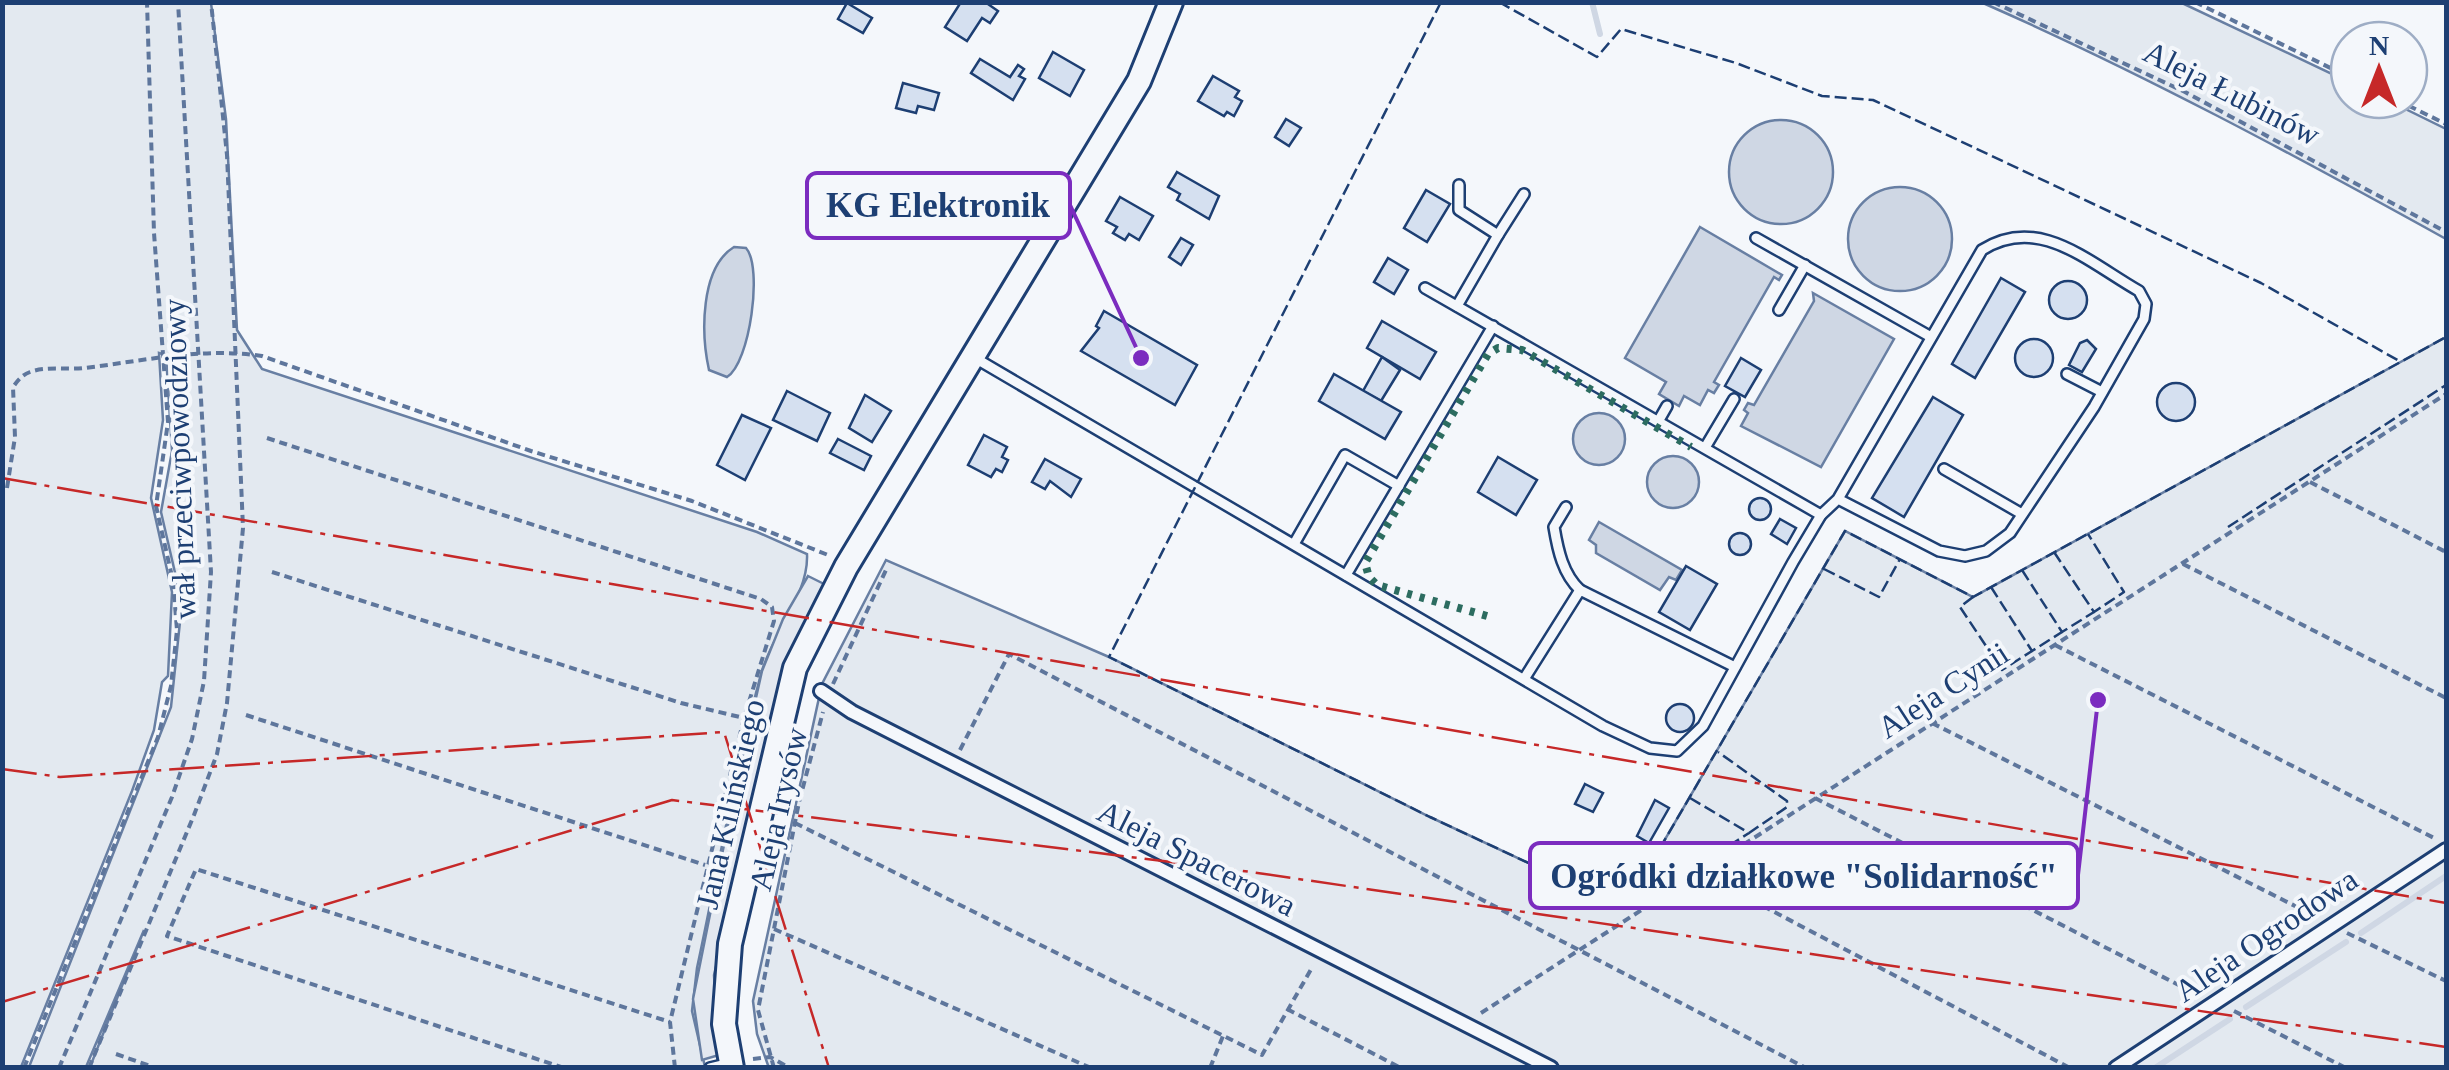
<svg xmlns="http://www.w3.org/2000/svg" width="2449" height="1070" font-family="'Times New Roman',serif">
  <rect width="100%" height="100%" fill="#f4f7fb"/>
  <!-- green -->
  <g fill="#e3e9f0" stroke="#687fa3" stroke-width="2.5">
    <path d="M2 3H211L226 119 237 330 262 369 757 532 807 554C809 595 772 633 761 674 735 770 718 870 697 968L692 1011 705 1067H90L144 930 86 1067H29L171 707 182 603 161 512 172 451 166 355 159 353 163 420 151 498 172 592 168 676 162 682 154 730 132 791 21 1067H3Z"/>
    <path d="M1983 3H2182L2349 82V100H2387L2446 129V239C2294 155 2142 73 1983 3Z"/>
    <polygon points="2446,337 2446,1067 769,1068 757,1034 753,1001 822,684 886,560 1109,657 1430,817 1625,908 1845,531 1973,597"/>
  </g>
  <!-- parking -->
  <polygon fill="#e3e8f0" stroke="#687fa3" stroke-width="2.5" points="808,576 826,585 790,655 714,975 719,1055 702,1060 693,999 733,800 762,671 783,619"/>
  <!-- water -->
  <g fill="#cfd7e4" stroke="#687fa3" stroke-width="2.5">
    <circle cx="1781" cy="172" r="52"/>
    <circle cx="1900" cy="239" r="52"/>
    <polygon points="1700,227 1782,275 1779,280 1774,277 1714,382 1719,385 1714,393 1708,390 1700,405 1684,396 1679,406 1659,394 1666,382 1625,358"/>
    <path d="M734 247 746 248C763 267 750 363 727 377L709 370C701 334 700 268 734 247Z"/>
    <polygon points="1813,293 1894,339 1821,467 1741,426 1748,413 1744,410 1748,403 1754,405 1814,301"/>
    <circle cx="1599" cy="439" r="26"/>
    <circle cx="1673" cy="482" r="26"/>
    <polygon points="1599,522 1682,570 1676,580 1669,577 1660,590 1596,553 1596,545 1589,540"/>
  </g>
  <g fill="none" stroke-linecap="round" stroke-linejoin="round">
    <!-- stream -->
    <g stroke="#cfd7e4" stroke-width="6">
      <polyline points="1592,2 1600,34"/>
      <polyline points="2361,933 2446,876"/>
      <polyline points="2246,1007 2346,942"/>
      <polyline points="2155,1068 2230,1019"/>
    </g>
  </g>
  <!-- building -->
  <g fill="#d5e0f0" stroke="#1d3f73" stroke-width="2.5">
    <polygon points="961,2 985,2 998,11 990,23 982,18 967,41 945,27"/>
    <polygon points="847,3 872,18 863,33 838,19"/>
    <polygon points="1053,52 1084,70 1070,96 1039,78"/>
    <polygon points="980,59 1010,77 1018,65 1024,69 1019,76 1025,79 1013,100 971,73"/>
    <polygon points="1213,76 1239,91 1235,97 1242,101 1234,116 1227,112 1224,116 1198,101"/>
    <polygon points="903,83 939,93 934,110 918,106 916,113 896,108"/>
    <polygon points="1286,119 1301,128 1289,146 1275,137"/>
    <polygon points="1177,172 1219,196 1209,219 1177,200 1180,194 1168,187"/>
    <polygon points="1426,190 1450,204 1427,242 1404,228"/>
    <polygon points="1120,197 1153,216 1139,240 1129,234 1125,240 1113,233 1117,227 1106,221"/>
    <polygon points="1181,238 1193,245 1181,265 1169,257"/>
    <polygon points="1388,258 1408,270 1394,294 1374,282"/>
    <polygon points="2001,278 2025,292 1975,378 1952,364"/>
    <circle cx="2068" cy="300" r="19"/>
    <polygon points="1104,311 1197,365 1175,405 1081,351 1099,328 1096,326"/>
    <polygon points="1382,321 1436,352 1420,379 1367,348"/>
    <circle cx="2034" cy="358" r="19"/>
    <polygon points="2087,340 2096,349 2082,372 2069,365 2080,343"/>
    <polygon points="1382,357 1400,370 1381,401 1363,391"/>
    <polygon points="1741,358 1761,370 1745,397 1725,386"/>
    <polygon points="1334,374 1401,412 1385,439 1319,401"/>
    <circle cx="2176" cy="402" r="19"/>
    <polygon points="787,391 830,413 817,441 773,420"/>
    <polygon points="865,395 891,411 872,442 849,428"/>
    <polygon points="1933,397 1963,415 1904,517 1872,498"/>
    <polygon points="742,415 771,428 745,480 717,465"/>
    <polygon points="984,435 1007,447 1002,457 1008,460 1002,472 996,469 991,477 968,465"/>
    <polygon points="838,439 871,456 864,470 830,453"/>
    <polygon points="1498,457 1537,480 1516,515 1478,492"/>
    <polygon points="1045,459 1081,479 1071,497 1050,481 1045,489 1032,482"/>
    <circle cx="1760" cy="509" r="11"/>
    <polygon points="1780,519 1796,528 1787,544 1771,534"/>
    <circle cx="1740" cy="544" r="11"/>
    <polygon points="1686,566 1717,584 1690,630 1659,612"/>
    <circle cx="1680" cy="718" r="14"/>
    <polygon points="1585,784 1603,793 1593,812 1575,804"/>
    <polygon points="1655,800 1669,808 1649,843 1637,836"/>
  </g>
  <g fill="none" stroke-linecap="round" stroke-linejoin="round">
    <defs>
      <g id="service">
        <polyline points="1498,235 1524,194"/>
        <polyline points="1756,238 1931,337"/>
        <polyline points="1425,288 1821,515"/>
        <polyline points="1457,306 1498,235 1459,210 1459,185"/>
        <polyline points="1779,310 1805,265"/>
        <path d="M975 358 1603 726 1650 748 1677 751 1703 726 1793 562 1821 515 1838 499 1982 250C2039 214 2088 262 2139 291L2146 304 2144 319 2094 407 2010 533 1986 551 1965 556 1939 551 1838 499"/>
        <polyline points="2067,374 2102,392"/>
        <polyline points="1659,420 1667,406"/>
        <polyline points="1706,446 1734,399"/>
        <polyline points="1944,469 2022,514"/>
        <path d="M1566 507 1554 527C1558 551 1563 574 1580 590"/>
        <polyline points="1294,544 1345,455 1399,486"/>
        <polyline points="1346,575 1493,326"/>
        <polyline points="1524,679 1580,590 1735,667"/>
        <polyline points="710,1068 731,1063"/>
      </g>
      <g id="pedestrian">
        <polyline points="821,691 852,712 1551,1068"/>
        <polyline points="2116,1068 2446,850"/>
      </g>
      <polyline id="tertiary" points="732,1068 724,1024 730,944 795,668 846,567 1139,81 1171,2"/>
    </defs>
    <!-- service casing -->
    <use href="#service" stroke="#1d3f73" stroke-width="14"/>
    <!-- pedestrian casing -->
    <use href="#pedestrian" stroke="#1d3f73" stroke-width="18"/>
    <!-- tertiary casing -->
    <use href="#tertiary" stroke="#1d3f73" stroke-width="28"/>
    <!-- path -->
    <g stroke="#5e769c" stroke-width="4" stroke-dasharray="8 5" stroke-linecap="butt">
      <polyline points="1993,2 2185,92 2446,232"/>
      <polyline points="2195,2 2349,77"/>
      <polyline points="2397,100 2446,124"/>
      <polyline points="267,438 761,599 772,607 774,621 744,718"/>
      <polyline points="2310,482 2446,552"/>
      <path d="M7 488 15 437 13 387C18 380 22 375 30 372 46 366 67 370 84 368 144 361 201 347 262 356L531 451 692 501 828 555"/>
      <polyline points="2183,564 2446,698"/>
      <polyline points="272,572 681,703 744,718 670,1022 675,1068"/>
      <polyline points="2055,645 2434,838"/>
      <polyline points="833,684 886,570"/>
      <polyline points="246,715 705,865"/>
      <polyline points="1932,723 2317,917"/>
      <polyline points="960,750 1009,654 1806,1068"/>
      <polyline points="1815,798 2198,995"/>
      <polyline points="795,823 1262,1055 1313,966"/>
      <polyline points="1692,877 1710,878 2070,1068"/>
      <polyline points="774,929 1091,1068"/>
      <polyline points="2347,933 2446,981"/>
      <polyline points="1287,1009 1401,1068"/>
      <polyline points="2234,1011 2346,1068"/>
      <polyline points="1481,1013 2446,394"/>
      <polyline points="116,1054 156,1068"/>
      <polyline points="753,1059 770,1057 790,1068"/>
      <polyline points="24,1068 158,737 171,686 177,630 173,581 156,506 168,422 154,233 147,2"/>
      <polyline points="59,1068 172,797 192,739 204,681 211,572 178,2"/>
      <polyline points="89,1068 194,815 217,754 227,703 243,528 227,155 211,2"/>
      <polyline points="564,1068 167,936 196,869 670,1022"/>
      <polyline points="774,1068 758,1010 799,802 823,712"/>
      <polyline points="1210,1068 1223,1036"/>
    </g>
    <!-- service -->
    <use href="#service" stroke="#f4f7fb" stroke-width="9"/>
    <!-- pedestrian -->
    <use href="#pedestrian" stroke="#f4f7fb" stroke-width="12"/>
    <!-- tertiary -->
    <use href="#tertiary" stroke="#f4f7fb" stroke-width="22"/>
    <!-- hedge -->
    <polyline stroke="#2c6c60" stroke-width="8" stroke-dasharray="5 8" stroke-linecap="butt" points="1487,616 1377,585 1369,577 1365,563 1488,354 1498,348 1522,350 1691,447"/>
    <!-- fence -->
    <g stroke="#1d3f73" stroke-width="2.5" stroke-dasharray="12 5" stroke-linecap="butt">
      <polyline points="1441,2 1109,657 1430,817 1625,908 1845,531 1973,597 2446,337"/>
      <polyline points="1499,2 1597,57 1621,29 1736,63 1822,96 1873,100 2261,283 2401,362"/>
      <polyline points="2228,527 2446,385"/>
      <polyline points="2054,552 2094,612 2124,592 2088,534"/>
      <polyline points="1824,569 1879,597 1900,559"/>
      <polyline points="2022,570 2062,632 2094,612"/>
      <polyline points="1991,587 2032,651 2062,632"/>
      <polyline points="1973,597 1960,607 2002,670 2032,651"/>
      <polyline points="1690,798 1749,833 1787,807 1787,801 1718,752"/>
      <polyline points="1659,850 1688,872 1749,833"/>
    </g>
    <!-- power -->
    <g stroke="#c62828" stroke-width="2.5" stroke-dasharray="35 8 5 8" stroke-linecap="butt">
      <polyline points="2,478 2446,903"/>
      <polyline points="2,769 60,777 724,732 829,1068"/>
      <polyline points="2,1002 672,800 1251,872 2446,1047"/>
    </g>
  </g>
  <g text-anchor="middle" dominant-baseline="central" stroke-width="8" stroke-linejoin="round" paint-order="stroke">
    <!-- street labels -->
    <g font-size="32" fill="#1d3f73" stroke="#f4f7fb">
      <text transform="translate(2232 93) rotate(27)">Aleja Łubinów</text>
      <text transform="translate(179 459) rotate(-92)">wał przeciwpowodziowy</text>
      <text transform="translate(1943 690) rotate(-33)">Aleja Cynii</text>
      <text transform="translate(730 804) rotate(-77)">Jana Kilińskiego</text>
      <text transform="translate(778 809) rotate(-77)">Aleja Irysów</text>
      <text transform="translate(1197 858) rotate(27)">Aleja Spacerowa</text>
      <text transform="translate(2266 935) rotate(-34)">Aleja Ogrodowa</text>
    </g>
  </g>
  <!-- callouts -->
  <path fill="none" stroke="#7b2cbf" stroke-width="4" d="M1141 358L1070 205M2098 700L2078 875"/>
  <g fill="#7b2cbf" stroke="#f4f7fb" stroke-width="4">
    <circle cx="1141" cy="358" r="10"/>
    <circle cx="2098" cy="700" r="10"/>
  </g>
  <g fill="#f4f7fb" stroke="#7b2cbf" stroke-width="4">
    <rect x="807" y="173" width="263" height="65" rx="10"/>
    <rect x="1530" y="843" width="548" height="65" rx="10"/>
  </g>
  <g font-size="35" text-anchor="middle" font-weight="bold" fill="#1d3f73">
    <text x="938" y="217">KG Elektronik</text>
    <text x="1804" y="888">Ogródki działkowe "Solidarność"</text>
  </g>
  <!-- border -->
  <rect width="2449" height="1070" fill="none" stroke="#1d3f73" stroke-width="10"/>
  <!-- north arrow -->
  <g transform="translate(2379 70)"><circle r="48" fill="#f4f7fb" stroke="#9eadc5" stroke-width="2.5"/>
  <path d="M0-8L18 38L0 25L-18 38Z" fill="#c62828"/>
  <text y="-15" font-size="28" font-weight="bold" text-anchor="middle" fill="#1d3f73">N</text>
  </g>
</svg>
